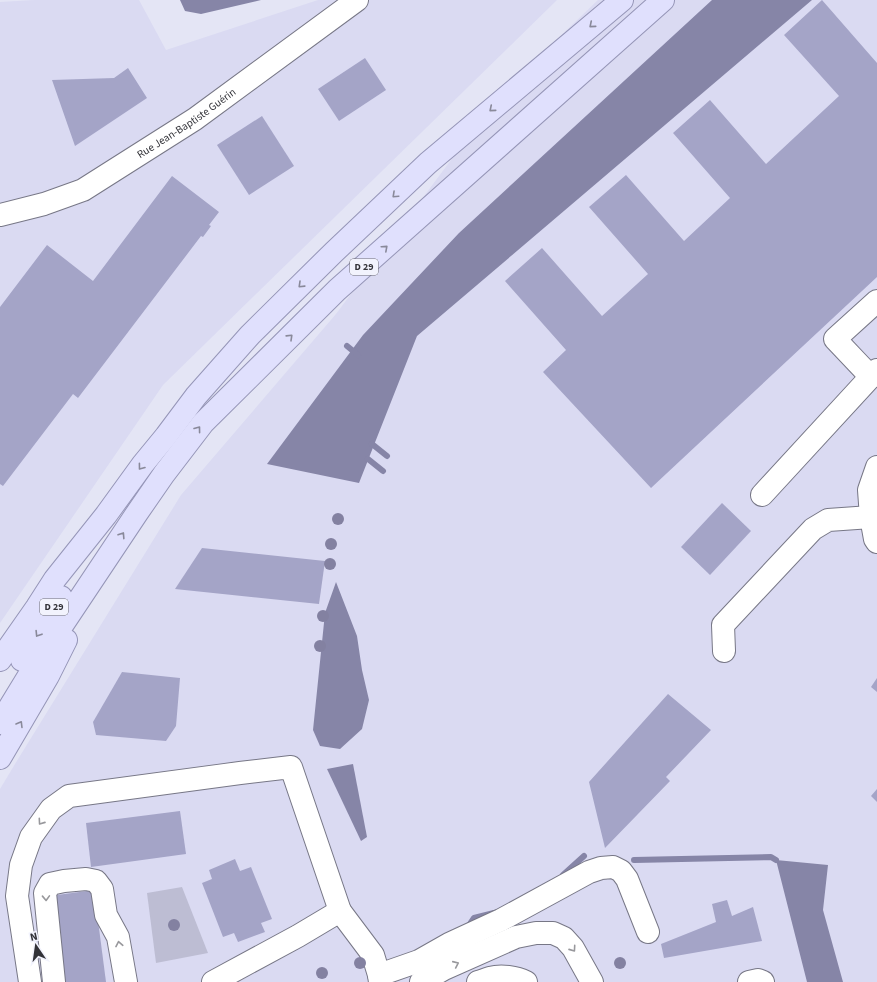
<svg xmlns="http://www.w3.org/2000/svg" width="877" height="982" font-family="'Source Sans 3',sans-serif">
  <rect width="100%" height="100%" fill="#e4e5f5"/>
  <!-- built -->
  <g fill="#dadaf2">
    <polygon points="34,0 139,0 166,50 318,0 557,0 163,385 0,623 0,2"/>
    <polygon points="598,0 877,0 877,982 0,982 0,789 15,764 181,495 336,314 501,93"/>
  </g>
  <!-- green -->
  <polygon fill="#bdbdd3" points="182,887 208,953 156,963 147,893"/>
  <!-- water -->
  <g fill="#8685a7">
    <polygon points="180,0 261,0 201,14 185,11"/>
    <polygon points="712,0 812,0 417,336 359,483 267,464 363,335 459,233"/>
    <polygon points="336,582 357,636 362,670 369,700 362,729 340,749 320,746 313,730 325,613"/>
    <polygon points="353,764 367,837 361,841 327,769"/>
    <polygon points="776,860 828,865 823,910 843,982 807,982"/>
  </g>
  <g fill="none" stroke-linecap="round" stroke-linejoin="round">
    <!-- stream -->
    <g stroke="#8685a7" stroke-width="6">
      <polyline points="347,346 358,355"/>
      <polyline points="372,444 387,456"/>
      <polyline points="368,459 383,471"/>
      <polyline points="634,860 771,857 776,860"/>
      <polyline points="563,875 584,856"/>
      <polyline points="468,927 474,918 494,913"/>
    </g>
  </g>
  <!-- building -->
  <g fill="#a4a4c7">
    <polygon points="822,0 877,63 877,277 651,488 543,372 566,350 505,281 542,248 602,316 648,274 589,207 626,175 684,241 730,198 673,133 710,100 766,164 839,96 784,35"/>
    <polygon points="365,58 386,90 339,121 318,89"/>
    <polygon points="128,68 147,98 75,146 52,80 114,78"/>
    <polygon points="262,116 294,166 249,195 217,145"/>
    <polygon points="172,176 219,212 209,225 211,226 203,237 201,236 78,398 73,394 3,486 0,484 0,307 47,245 93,281"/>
    <polygon points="722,503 751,531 710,575 681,547"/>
    <polygon points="202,548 325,561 319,604 175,589"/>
    <polygon points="122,672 180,678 176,726 166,741 96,735 93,722"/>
    <polygon points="877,678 877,692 871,687"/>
    <polygon points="668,694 711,730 666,777 670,781 605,848 589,782"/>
    <polygon points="877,789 877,802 871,796"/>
    <polygon points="180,811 186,854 91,867 86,823"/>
    <polygon points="235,859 240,871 251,867 272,919 261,923 265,932 238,942 234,933 223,937 202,883 212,879 209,870"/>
    <polygon points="94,890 106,982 61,982 50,896"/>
    <polygon points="727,900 732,916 753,907 762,941 664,958 661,944 716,922 712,904"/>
  </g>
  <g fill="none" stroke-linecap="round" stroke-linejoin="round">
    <defs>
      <g id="minor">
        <path id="s1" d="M0 215 44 204 83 190 195 119 357 0"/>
        <polyline points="871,377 835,339 877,301"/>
        <polyline points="877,467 869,490 871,517 875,539 877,542"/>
        <polyline points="762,495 877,370"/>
        <polyline points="724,651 723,625 813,529 828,520 871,517"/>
        <polyline points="379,975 419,961 449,944 501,920 589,872 601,868 613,867 621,871 627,879 648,932"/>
        <polyline points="30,982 17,896 21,865 31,837 51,809 69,796 240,773 291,767 340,911"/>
        <polyline points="54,982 45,893 50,884 64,881 86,879 96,881 102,889 106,915 118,937 126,982"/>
        <polyline points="213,982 298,936 340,911 373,955 379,975 380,982"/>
        <polyline points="421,982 444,969 516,937 536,933 553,933 564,938 573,948 592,982"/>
        <path d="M478 982C482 981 486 979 490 978 501 975 516 977 526 982"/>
        <polyline points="749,982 758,980 763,982"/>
      </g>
      <g id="major">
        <polyline points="0,660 37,607 55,579 106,515 143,464 166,436 196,396 250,335 334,252 428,163 622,0"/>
        <polyline points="22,660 61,597"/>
        <polyline points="0,723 33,669 137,513 164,474 203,423 337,290 663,0"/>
        <polyline points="0,758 48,676 66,640"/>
      </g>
    </defs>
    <!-- minor casing -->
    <use href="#minor" stroke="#777786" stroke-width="24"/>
    <!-- major casing -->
    <use href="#major" stroke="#9595b7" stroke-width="24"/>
    <!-- minor -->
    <use href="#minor" stroke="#fff" stroke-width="22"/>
    <!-- major -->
    <use href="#major" stroke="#e0e0fd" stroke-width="22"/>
  </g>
  <!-- trees -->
  <g fill="#8381a1">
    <circle cx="338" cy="519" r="6"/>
    <circle cx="331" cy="544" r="6"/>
    <circle cx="330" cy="564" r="6"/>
    <circle cx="323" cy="616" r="6"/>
    <circle cx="320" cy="646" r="6"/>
    <circle cx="174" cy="925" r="6"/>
    <circle cx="360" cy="963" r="6"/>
    <circle cx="620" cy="963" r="6"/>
    <circle cx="322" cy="973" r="6"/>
  </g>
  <!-- one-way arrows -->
  <defs><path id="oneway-chevron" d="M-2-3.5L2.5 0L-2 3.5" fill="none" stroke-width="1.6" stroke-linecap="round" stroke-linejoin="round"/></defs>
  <g stroke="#89899a">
    <use href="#oneway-chevron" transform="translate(592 25) rotate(140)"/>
    <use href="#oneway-chevron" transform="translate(492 109) rotate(140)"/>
    <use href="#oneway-chevron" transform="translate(395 195) rotate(137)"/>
    <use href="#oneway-chevron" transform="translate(385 248) rotate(-42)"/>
    <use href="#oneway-chevron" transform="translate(301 285) rotate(136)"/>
    <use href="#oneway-chevron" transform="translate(290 337) rotate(-44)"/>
    <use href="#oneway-chevron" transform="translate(198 429) rotate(-53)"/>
    <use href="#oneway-chevron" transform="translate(141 467) rotate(127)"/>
    <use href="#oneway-chevron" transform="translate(122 535) rotate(-57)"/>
    <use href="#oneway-chevron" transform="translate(38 634) rotate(122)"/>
    <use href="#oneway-chevron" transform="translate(20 724) rotate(-59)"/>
  </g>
  <g stroke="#98989c">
    <use href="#oneway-chevron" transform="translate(41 822) rotate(125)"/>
    <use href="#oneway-chevron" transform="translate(46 898) rotate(88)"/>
    <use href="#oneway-chevron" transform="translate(119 944) rotate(-101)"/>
    <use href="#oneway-chevron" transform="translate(573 949) rotate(55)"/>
    <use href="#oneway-chevron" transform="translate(456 964) rotate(-24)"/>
  </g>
  <g text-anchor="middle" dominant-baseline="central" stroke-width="3.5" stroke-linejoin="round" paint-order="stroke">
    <!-- shield labels -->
    <g fill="#f2f3fd" stroke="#6c6c73" stroke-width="1">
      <rect x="350" y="259" width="28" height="16" rx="3"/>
      <rect x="40" y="599" width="28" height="16" rx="3"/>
    </g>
    <g font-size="10" font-weight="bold" fill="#323238">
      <text x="364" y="267">D 29</text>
      <text x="54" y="607">D 29</text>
    </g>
    <!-- street labels -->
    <g font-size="11" fill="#323238" stroke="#f2f3fd">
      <text stroke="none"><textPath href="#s1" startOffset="210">Rue Jean-Baptiste Guérin</textPath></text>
    </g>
  </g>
  <!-- north arrow -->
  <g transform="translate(36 946) rotate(347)" stroke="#f2f3fd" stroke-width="3" paint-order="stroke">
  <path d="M0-3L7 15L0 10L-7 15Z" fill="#323238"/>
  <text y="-6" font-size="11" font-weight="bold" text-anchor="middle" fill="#323238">N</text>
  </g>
</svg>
